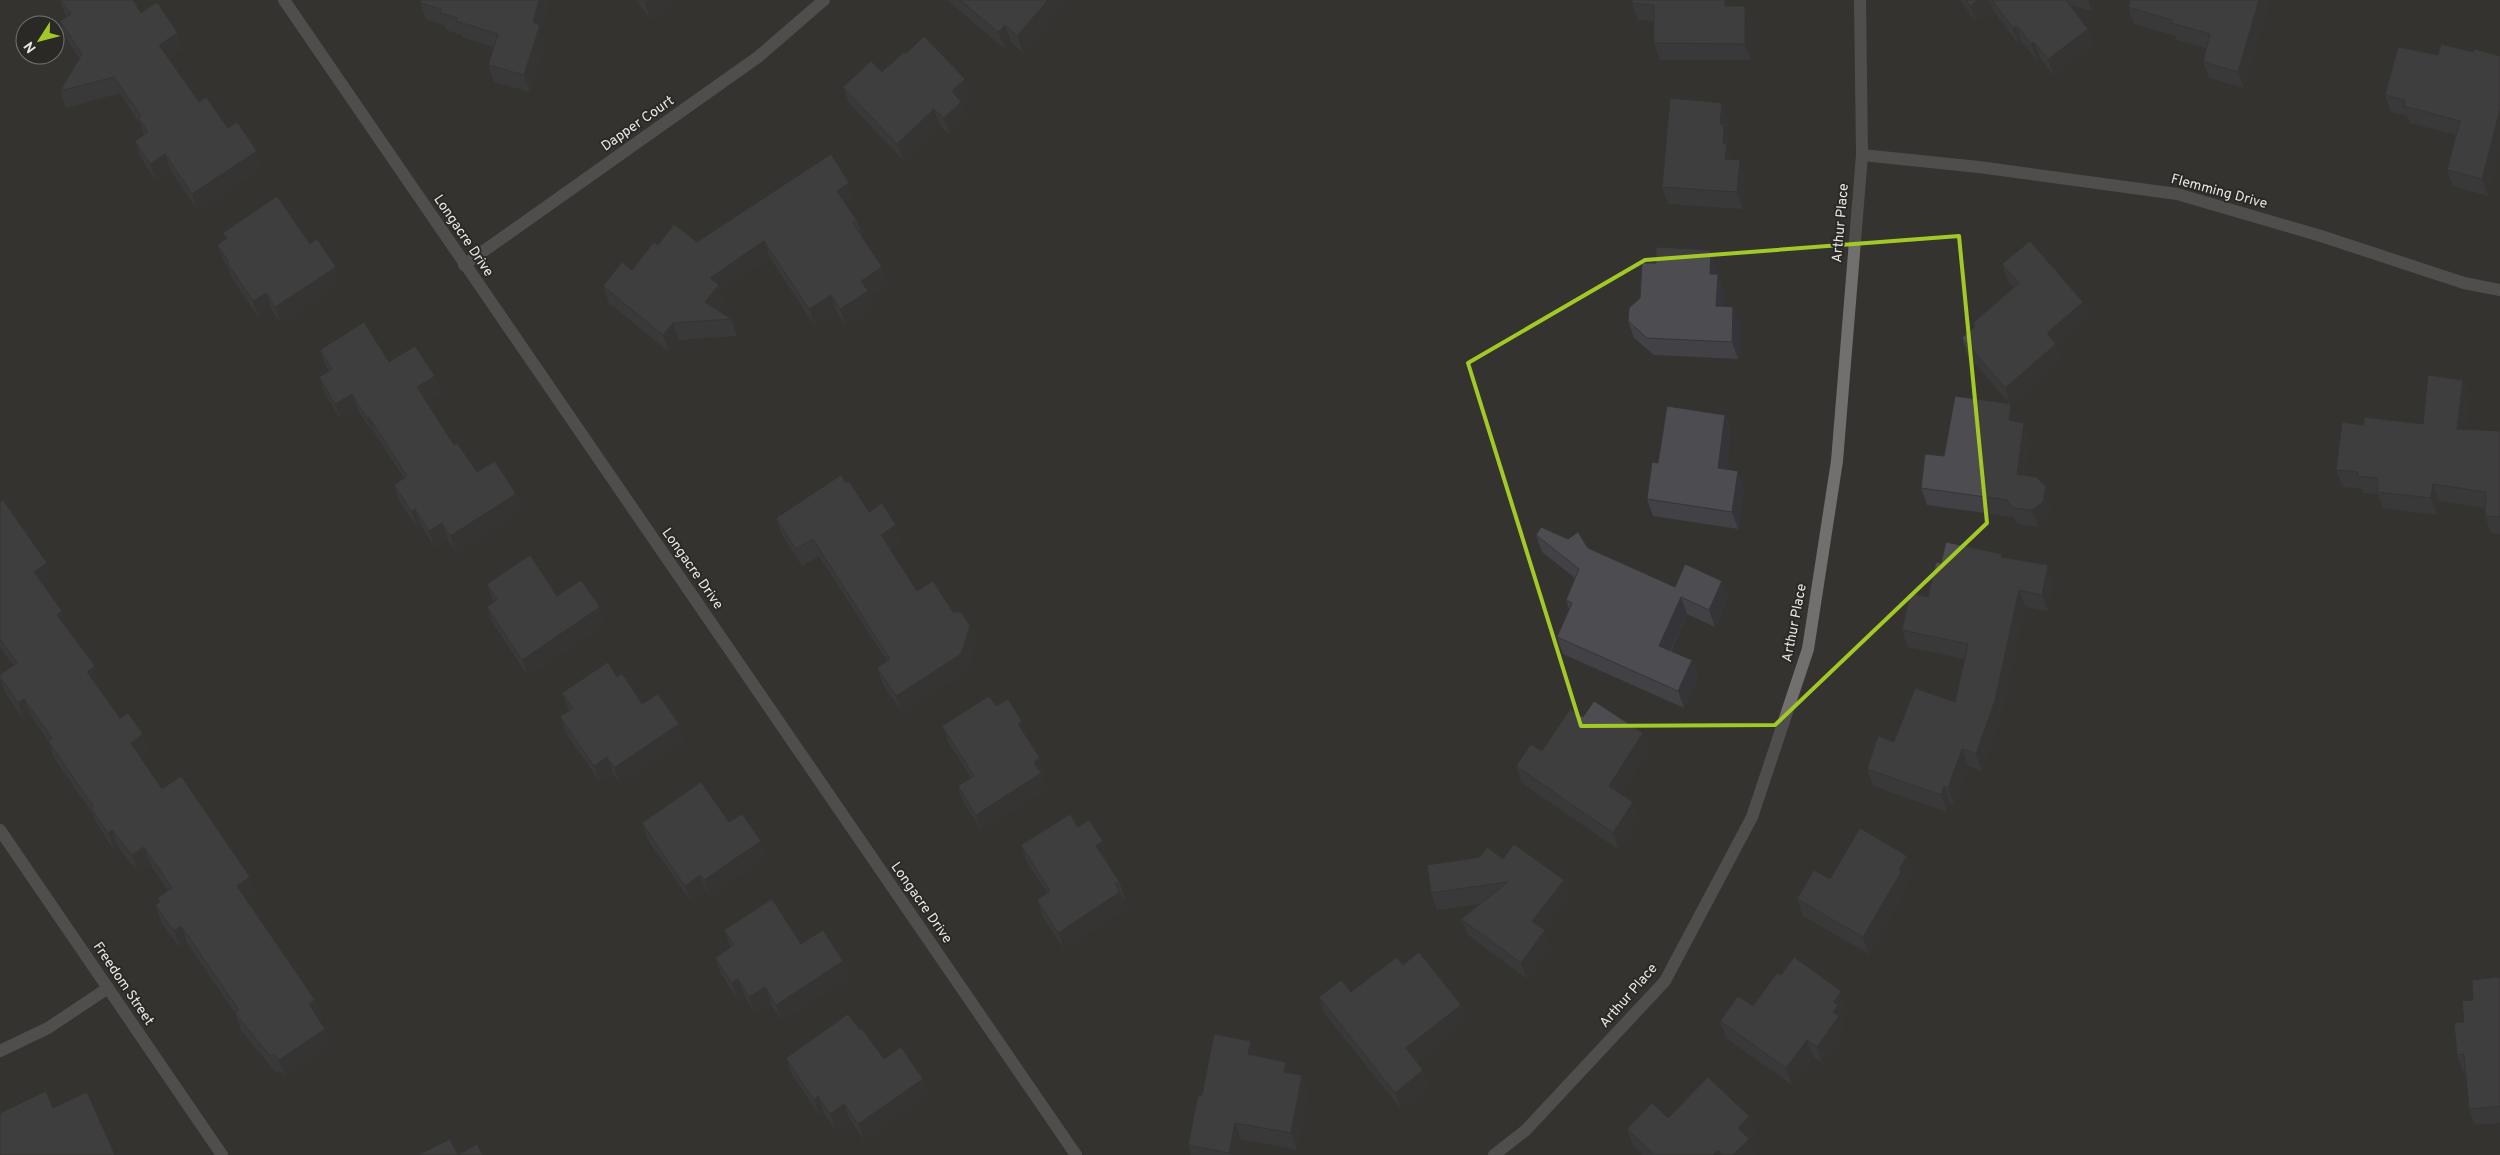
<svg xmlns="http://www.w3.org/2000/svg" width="2500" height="1155" font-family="Overpass,sans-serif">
  <rect width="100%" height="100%" fill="#34332f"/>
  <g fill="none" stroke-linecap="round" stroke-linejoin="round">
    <!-- minor -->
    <g stroke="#726f6f" stroke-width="12">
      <polyline points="284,0 1076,1155"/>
      <polyline points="1862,155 1979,167 2177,194 2321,236 2464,283 2500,290"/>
      <polyline points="464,265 758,57 824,0"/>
      <polyline points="0,830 222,1155"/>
      <polyline points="0,1051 48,1028 108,988"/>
      <polyline points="1494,1155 1526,1130 1665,981 1752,817 1808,649 1837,461 1862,155 1860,0"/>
    </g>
  </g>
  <!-- wall -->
  <g fill="#414146">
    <polygon points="60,0 133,0 141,13 184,50 169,59 199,102 228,128 263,168 198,211 171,171 156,181 141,158 135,141 144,135 140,124 120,93 66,108 60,91 79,58 66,38 60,21 67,17 65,14"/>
    <polygon points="421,0 550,0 541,30 546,42 530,92 494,82 488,65 494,47 463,38 461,35 446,30 444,25 426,20 420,3"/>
    <polygon points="636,0 677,0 651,20"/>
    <polygon points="947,0 1068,0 1023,53 1011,42 1005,49"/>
    <polygon points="1632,0 1731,0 1731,6 1745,6 1751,23 1751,60 1660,60 1654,43 1654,21 1638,20 1632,3"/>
    <polygon points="1960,0 2088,0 2092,11 2070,5 2088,29 2094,45 2054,76 2040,58 2037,61 2025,45 2022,43 2019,45 1993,10 1976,22"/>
    <polygon points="2130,0 2270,0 2244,88 2209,78 2203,62 2206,48 2177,40 2176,36 2134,24 2128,7"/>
    <polygon points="2473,52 2500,56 2500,150 2488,196 2453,186 2447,170 2456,135 2410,123 2407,116 2391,112 2385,95 2438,55"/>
    <polygon points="906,54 971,96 962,104 968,118 950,135 940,125 904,161 849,103 843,87 882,72"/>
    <polygon points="1722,103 1728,120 1727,132 1731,141 1730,152 1732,159 1746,177 1743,209 1668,204 1662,187"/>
    <polygon points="855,200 847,205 857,221 863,237 888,284 870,296 874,308 846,326 837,312 815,326 770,258 721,291 726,302 718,311 731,319 737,336 679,340 669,352 609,303 603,286 632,270 658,245 697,242"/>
    <polygon points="223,233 310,244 342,283 281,324 272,310 259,318 233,280 229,270 224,261 217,245 226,239"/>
    <polygon points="2002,264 2083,302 2089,318 2057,346 2062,361 2011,405 2017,422 2024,423 2030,439 2025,476 2046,486 2052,503 2049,519 2038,527 2018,524 2013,517 1927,505 1921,488 1944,456 2010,404 1968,355 1962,338 1975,327 1973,323 2014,288 2008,281"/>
    <polygon points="1717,267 1717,274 1718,274 1724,291 1723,306 1740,324 1738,359 1654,355 1634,338 1628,321"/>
    <polygon points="320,350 389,362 441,393 426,402 454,445 477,472 516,494 522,511 457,553 448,540 435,548 421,526 418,529 400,502 394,485 404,478 375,434 374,435 358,410 342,421 325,394 319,377 329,371 326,366"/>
    <polygon points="2463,380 2470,396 2466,429 2500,431 2500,534 2491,533 2485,516 2485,508 2439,501 2437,515 2383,508 2378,494 2363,493 2362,489 2343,487 2336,470 2364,425 2423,424"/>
    <polygon points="1725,415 1731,432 1726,469 1744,488 1738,529 1653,516 1647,499 1658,463"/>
    <polygon points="0,503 47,563 53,580 44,586 62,611 67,629 95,666 101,683 97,685 120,718 150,751 140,757 162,789 256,894 247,900 315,1000 321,1017 318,1019 331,1045 285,1077 280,1071 276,1073 241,1030 235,1013 187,943 180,948 161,922 155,905 159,903 157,898 168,891 150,864 138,872 118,847 114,850 97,824 93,814 54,758 48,741 31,716 24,720 5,692 0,679 0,675 13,665 0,647"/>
    <polygon points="869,512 902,542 890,550 917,591 953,612 970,626 976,642 967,671 902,713 883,684 877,668 887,661 819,556 802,566 782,534 776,518"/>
    <polygon points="1536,535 1588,548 1675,587 1728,598 1715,627 1687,614 1671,651 1692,660 1698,677 1684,708 1563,654 1557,637 1569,609 1566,600 1575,578 1542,552"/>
    <polygon points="2003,557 2054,582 2048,611 2025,607 2001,716 1982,771 1968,766 1954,805 1950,803 1947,812 1873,786 1867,769 1894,742 1955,702 1964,659 1908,647 1902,630 1928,597 1941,563"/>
    <polygon points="487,584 557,596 606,624 528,676 493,623 487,607 493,602"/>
    <polygon points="617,677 642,704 679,724 685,741 621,784 613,774 600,782 566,733 560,717 569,711 562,693"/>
    <polygon points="996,706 1028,738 1027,738 1047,775 1042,778 1047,790 982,831 964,803 958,786 971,778 949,743 942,726"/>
    <polygon points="1583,717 1643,733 1649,750 1621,794 1633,802 1639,819 1619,850 1522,783 1516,766 1542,751"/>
    <polygon points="729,822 761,841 767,857 710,897 707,892 692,903 648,840 642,823"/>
    <polygon points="1078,827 1109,858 1106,860 1119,881 1125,898 1123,899 1127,909 1064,949 1043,917 1037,900 1047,893 1027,862 1021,845"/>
    <polygon points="1503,859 1570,897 1544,930 1551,947 1527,979 1468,935 1461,919 1480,904 1437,910 1431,893"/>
    <polygon points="1913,872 1906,885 1907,888 1869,954 1803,916 1797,899 1830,879"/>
    <polygon points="724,930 801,944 843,961 849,978 782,1021 771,1004 755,1014 744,995 738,1000 721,974 715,958 731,948"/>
    <polygon points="1403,965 1467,1021 1416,1062 1423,1070 1429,1087 1401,1109 1325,1014 1319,997 1351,992"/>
    <polygon points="2500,977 2500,1123 2475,1125 2469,1109 2466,1072 2463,1072 2457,1055 2473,1000"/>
    <polygon points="1753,1006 1847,1008 1842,1016 1844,1022 1842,1025 1845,1033 1823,1064 1813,1056 1792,1085 1726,1038 1720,1021"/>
    <polygon points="860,1030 884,1059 929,1095 864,1141 851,1121 836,1131 824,1113 820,1116 792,1075 786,1058"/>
    <polygon points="1251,1041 1256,1056 1290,1073 1308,1092 1297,1150 1241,1139 1238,1155 1191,1155 1188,1145 1202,1095"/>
    <polygon points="1749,1116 1756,1133 1749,1140 1755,1155 1643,1155 1633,1146 1627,1129 1668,1118"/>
  </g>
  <!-- shaded-wall -->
  <g fill="#353539">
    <polygon points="539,0 550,0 541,30 546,42 530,92 524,75 533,22"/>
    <polygon points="649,0 677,0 651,20 645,3"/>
    <polygon points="1048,0 1068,0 1023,53 1017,36"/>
    <polygon points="1725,0 1731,0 1731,23 1725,6"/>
    <polygon points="1978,0 1989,0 1993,10 1976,22 1970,6"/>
    <polygon points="2259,0 2270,0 2244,88 2238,72"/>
    <polygon points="1745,6 1751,23 1751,60 1745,44"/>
    <polygon points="1005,25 1011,42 1005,49 998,32"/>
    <polygon points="2016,26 2022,43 2019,45 2013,28"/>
    <polygon points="2088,29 2094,45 2054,76 2048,59"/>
    <polygon points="178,33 184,50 166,62 159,45"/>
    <polygon points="2034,42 2040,58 2037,61 2031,44"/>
    <polygon points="965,79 971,96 962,104 968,118 950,135 944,118 952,91"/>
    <polygon points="1722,103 1728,120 1727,132 1731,141 1730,152 1733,160 1725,159 1720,124"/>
    <polygon points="934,109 940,125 904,161 897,144"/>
    <polygon points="2500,110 2500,150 2488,196 2482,179"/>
    <polygon points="257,151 263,168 198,211 192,194"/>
    <polygon points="165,154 171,171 156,181 150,164"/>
    <polygon points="1740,160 1746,177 1743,209 1737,192"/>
    <polygon points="849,183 855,200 844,208 837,191"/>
    <polygon points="764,241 770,258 721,291 726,302 712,319 705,302 710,278"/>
    <polygon points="1711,250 1717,267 1717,291 1710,274"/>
    <polygon points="336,267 342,283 281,324 275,307"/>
    <polygon points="882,267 888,284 870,296 874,308 846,326 840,309 861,281"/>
    <polygon points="1718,274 1724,291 1722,323 1716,306"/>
    <polygon points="266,293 272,310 259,318 253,301"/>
    <polygon points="831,295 837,312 815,326 809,309"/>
    <polygon points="2083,302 2089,318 2057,346 2062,361 2011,405 2005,388 2047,333"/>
    <polygon points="1733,307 1740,324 1738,359 1732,342"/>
    <polygon points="673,323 679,340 669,352 663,335"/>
    <polygon points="435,376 441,393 423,404 417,387"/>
    <polygon points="2463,380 2470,396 2464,446 2457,429"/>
    <polygon points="352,394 358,410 342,421 335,404"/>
    <polygon points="2011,404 2017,421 2015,437 2009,420"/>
    <polygon points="1725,415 1731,432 1724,485 1718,468"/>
    <polygon points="369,417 375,434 374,435 367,418"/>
    <polygon points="2024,423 2030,439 2023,491 2017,474"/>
    <polygon points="1738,471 1744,488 1738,529 1732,512"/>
    <polygon points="2433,484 2439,501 2437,515 2431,498"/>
    <polygon points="2046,486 2052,503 2049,519 2038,527 2032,510"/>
    <polygon points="516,494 522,511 457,553 450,536"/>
    <polygon points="415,509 421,526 418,529 412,512"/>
    <polygon points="442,523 448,540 435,548 429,531"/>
    <polygon points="896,525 902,542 887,552 881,535"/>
    <polygon points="47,563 53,580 40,589 34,572"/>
    <polygon points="2048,565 2054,582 2048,611 2042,595"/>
    <polygon points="1722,581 1728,598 1715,627 1709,610"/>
    <polygon points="2019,590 2025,607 2001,716 1982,771 1976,754"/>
    <polygon points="1681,597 1687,614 1665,662 1659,646"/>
    <polygon points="600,607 606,624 528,676 522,660"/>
    <polygon points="62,611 68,628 63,631 57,615"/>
    <polygon points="970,626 976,642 967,671 902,713 896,696"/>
    <polygon points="1692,660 1698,677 1684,708 1678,691"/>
    <polygon points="95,666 101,683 93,688 87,672"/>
    <polygon points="24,699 31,716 24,720 18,703"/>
    <polygon points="1022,721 1028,738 1024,741 1018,724"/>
    <polygon points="679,724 685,741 621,784 614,768"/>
    <polygon points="1643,733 1649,750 1615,803 1609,786"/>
    <polygon points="143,734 150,751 137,760 131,743"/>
    <polygon points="1962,749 1968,766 1954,805 1948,788"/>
    <polygon points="607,757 613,774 600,782 594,766"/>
    <polygon points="1040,758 1047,775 1042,778 1047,790 982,831 976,815 1034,762"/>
    <polygon points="1944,786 1950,803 1947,812 1941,795"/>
    <polygon points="1633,802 1639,819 1619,850 1613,833"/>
    <polygon points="112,830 118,847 114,850 108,833"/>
    <polygon points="761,841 767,857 710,897 704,880"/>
    <polygon points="1103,841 1109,858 1102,863 1096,846"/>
    <polygon points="144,847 150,864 138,872 132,855"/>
    <polygon points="1907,856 1913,872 1906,885 1907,888 1869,954 1863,937"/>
    <polygon points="700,875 707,892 692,903 685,886"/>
    <polygon points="250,877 256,894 244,903 237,886"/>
    <polygon points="1564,880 1570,897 1539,938 1532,921"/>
    <polygon points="1120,892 1127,909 1064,949 1058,933"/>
    <polygon points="181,926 187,943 180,948 174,931"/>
    <polygon points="1545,930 1551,947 1527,979 1521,963"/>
    <polygon points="843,961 849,978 782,1021 776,1005"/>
    <polygon points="738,979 744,995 738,1000 732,983"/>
    <polygon points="765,987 771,1004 755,1014 749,997"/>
    <polygon points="1841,991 1847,1008 1842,1016 1844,1022 1842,1025 1845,1033 1823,1064 1817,1047 1833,1012 1834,1002"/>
    <polygon points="315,1000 321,1017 315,1021 309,1004"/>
    <polygon points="1461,1005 1467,1021 1412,1065 1406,1048"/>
    <polygon points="325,1029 331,1045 285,1077 279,1060"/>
    <polygon points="1807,1040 1813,1056 1792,1085 1786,1068"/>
    <polygon points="1251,1041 1257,1058 1248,1054"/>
    <polygon points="1286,1062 1292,1078 1284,1072"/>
    <polygon points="1423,1070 1429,1087 1401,1109 1395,1093"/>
    <polygon points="1302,1075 1308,1092 1297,1150 1291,1133"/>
    <polygon points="923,1079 929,1095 864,1141 858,1124"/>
    <polygon points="818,1096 824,1113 820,1116 814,1100"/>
    <polygon points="844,1104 851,1121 836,1131 830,1114"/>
    <polygon points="1749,1116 1756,1133 1749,1140 1755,1155 1733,1155 1738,1128"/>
    <polygon points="1235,1123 1241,1139 1238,1155 1230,1155 1229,1153"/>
    <polygon points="1718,1150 1720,1155 1713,1155"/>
  </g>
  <!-- building -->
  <g fill="#4c4c51" stroke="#353539">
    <polygon points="61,0 133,0 141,13 157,2 178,33 159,45 199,102 206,97 228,128 237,122 257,151 192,194 165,154 150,164 135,141 148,132 138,118 141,116 114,77 60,91 82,54 60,21 71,14"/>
    <polygon points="421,0 539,0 533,22 540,25 524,75 488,65 498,34 456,21 457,18 440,13 441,9 420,3"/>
    <polygon points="643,0 649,0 645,3"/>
    <polygon points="960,0 1048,0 1017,36 1005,25 998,32"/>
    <polygon points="1632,0 1725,0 1725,6 1745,6 1745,44 1654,43 1654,5 1632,3"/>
    <polygon points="1966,0 1978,0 1970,6"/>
    <polygon points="1992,0 2066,0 2088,29 2048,59 2034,42 2031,44 2019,28 2016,26 2013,28"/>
    <polygon points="2130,0 2259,0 2238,72 2203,62 2210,34 2171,23 2172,20 2128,7"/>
    <polygon points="924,36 965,79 952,91 961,102 944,118 934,109 897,144 843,87 871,61 882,72 904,52 906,54"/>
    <polygon points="2441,44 2473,52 2474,49 2500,56 2500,110 2482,179 2447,170 2460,121 2404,106 2405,100 2385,95 2398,47 2438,55"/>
    <polygon points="1670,98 1722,103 1720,124 1724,124 1723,143 1727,143 1725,159 1740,160 1737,192 1662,187"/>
    <polygon points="831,154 849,183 837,191 857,221 853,223 882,267 861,281 868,291 840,309 831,295 809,309 764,241 710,278 719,285 705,302 731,319 673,323 663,335 603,286 622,262 632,270 654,242 658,245 674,224 697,242"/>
    <polygon points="277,196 310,244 317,239 336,267 275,307 266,293 253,301 227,263 229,262 217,245 227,238 223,233"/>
    <polygon points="2030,241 2083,302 2047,333 2056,344 2005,388 1962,338 1975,326 1973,323 2019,283 2002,264"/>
    <polygon points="1656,247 1711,250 1710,274 1718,274 1716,306 1733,307 1732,342 1647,338 1628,321 1629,308 1640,298 1642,263 1656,263"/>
    <polygon points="364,322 389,362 415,346 435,376 417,387 454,445 457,443 477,472 495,461 516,494 450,536 442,523 429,531 415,509 412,512 394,485 407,476 369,417 367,418 352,394 335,404 319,377 332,369 320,350"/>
    <polygon points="2428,375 2463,380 2457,429 2500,431 2500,517 2485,516 2486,492 2433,484 2431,498 2377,492 2378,478 2357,476 2358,472 2336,470 2342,422 2364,425 2364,417 2423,424"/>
    <polygon points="1955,396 2011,404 2009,420 2024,423 2017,474 2036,477 2046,486 2043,502 2032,510 2012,508 2007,500 1921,488 1925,454 1944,456"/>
    <polygon points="1667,406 1725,415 1718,468 1738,471 1732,512 1647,499 1652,462 1658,463"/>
    <polygon points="841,475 846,483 849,481 869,512 882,503 896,525 881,535 917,591 933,581 953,612 961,612 970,626 961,654 896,696 877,668 890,659 813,539 796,549 776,518"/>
    <polygon points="3,500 47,563 34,572 62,611 57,615 95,666 87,672 120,718 128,713 143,734 131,743 162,789 181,776 250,877 237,886 315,1000 309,1004 325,1029 279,1060 274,1054 270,1056 235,1013 239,1010 181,926 174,931 155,905 160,902 157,898 172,888 144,847 132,855 112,830 108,833 91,808 93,806 48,741 52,738 24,699 18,703 0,677 0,675 17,663 0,639 0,503"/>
    <polygon points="1541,527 1568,539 1578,532 1588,548 1675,587 1685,564 1722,581 1709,610 1681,597 1659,646 1692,660 1678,691 1557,637 1572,603 1566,600 1579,569 1536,535"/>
    <polygon points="1946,542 2002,554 2001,557 2048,565 2042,595 2019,590 1995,700 1976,754 1962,749 1948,788 1944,786 1941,795 1867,769 1878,736 1894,742 1915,688 1955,702 1968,644 1902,630 1910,593 1928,597 1936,562 1941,563"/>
    <polygon points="530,555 557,596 581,580 600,607 522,660 487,607 497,600 487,584"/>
    <polygon points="608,662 617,677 622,673 642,704 658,694 679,724 614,768 607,757 594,766 560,717 573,708 562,693"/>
    <polygon points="989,696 996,706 1008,699 1022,721 1018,724 1040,758 1034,762 1041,773 976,815 958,786 974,776 942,726"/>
    <polygon points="1594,701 1643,733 1609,786 1633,802 1613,833 1516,766 1531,744 1542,751 1570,709 1583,717"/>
    <polygon points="701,782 729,822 742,814 761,841 704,880 700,875 685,886 642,823"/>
    <polygon points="1070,814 1078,827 1089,820 1103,841 1096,846 1119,881 1115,883 1120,892 1058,933 1037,900 1050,891 1021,845"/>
    <polygon points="1860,828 1907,856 1899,870 1901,872 1863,937 1797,899 1814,870 1830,879"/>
    <polygon points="1514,844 1564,880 1532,921 1545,930 1521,963 1461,919 1508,882 1431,893 1427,865 1480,857 1487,847 1503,859"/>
    <polygon points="772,899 801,944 823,930 843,961 776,1005 765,987 749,997 738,979 732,983 715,958 734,945 724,930"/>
    <polygon points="1419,952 1461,1005 1406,1048 1423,1070 1395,1093 1319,997 1341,980 1351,992 1397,957 1403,965"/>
    <polygon points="1794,957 1841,991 1834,1002 1838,1005 1833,1012 1839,1016 1817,1047 1807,1040 1786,1068 1720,1021 1738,996 1753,1006 1777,973 1781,975"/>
    <polygon points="2500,977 2500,1106 2469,1109 2464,1054 2457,1055 2454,1023 2464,1022 2462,1001 2473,1000 2472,980"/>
    <polygon points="848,1014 860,1030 862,1029 884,1059 901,1047 923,1079 858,1124 844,1104 830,1114 818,1096 814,1100 786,1058"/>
    <polygon points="1214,1034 1251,1041 1248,1054 1286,1062 1284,1072 1302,1075 1291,1133 1235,1123 1229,1153 1188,1145 1198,1095 1202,1095"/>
    <polygon points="1708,1077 1749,1116 1738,1128 1749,1139 1733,1155 1723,1155 1718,1150 1713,1155 1655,1155 1627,1129 1652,1103 1668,1118"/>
    <polygon points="46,1091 53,1108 87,1092 115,1155 0,1155 0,1113"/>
    <polygon points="450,1139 458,1155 477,1144 483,1155 418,1155"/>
  </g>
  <!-- marked area -->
  <path d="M0 0H2500V1155H0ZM1959 236 1987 523 1775 725 1581 726 1468 363 1645 260Z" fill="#34332f" fill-opacity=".55" fill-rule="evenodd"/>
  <path fill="none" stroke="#a3c927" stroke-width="4" stroke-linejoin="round" d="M1959 236 1987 523 1775 725 1581 726 1468 363 1645 260Z"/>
  <g text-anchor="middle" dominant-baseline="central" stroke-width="4" stroke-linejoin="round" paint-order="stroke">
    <!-- street labels -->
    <g font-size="14" fill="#e8e7e5" stroke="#2a2925">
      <text transform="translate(638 124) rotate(-35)">Dapper Court</text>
      <text transform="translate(2219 192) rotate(15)">Flemming Drive</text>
      <text transform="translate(1841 223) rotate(-85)">Arthur Place</text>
      <text transform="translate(463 236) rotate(56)">Longacre Drive</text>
      <text transform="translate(692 569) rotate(55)">Longacre Drive</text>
      <text transform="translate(1795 623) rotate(-79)">Arthur Place</text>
      <text transform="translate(921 903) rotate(55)">Longacre Drive</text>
      <text transform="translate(123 984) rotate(56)">Freedom Street</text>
      <text transform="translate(1629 996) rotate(-49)">Arthur Place</text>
    </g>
  </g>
  <!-- north arrow -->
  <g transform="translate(40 40) rotate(234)"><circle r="24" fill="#2a2925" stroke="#767572"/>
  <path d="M0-4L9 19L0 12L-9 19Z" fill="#a3c927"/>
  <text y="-8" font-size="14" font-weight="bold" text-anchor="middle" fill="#e8e7e5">N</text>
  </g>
</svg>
